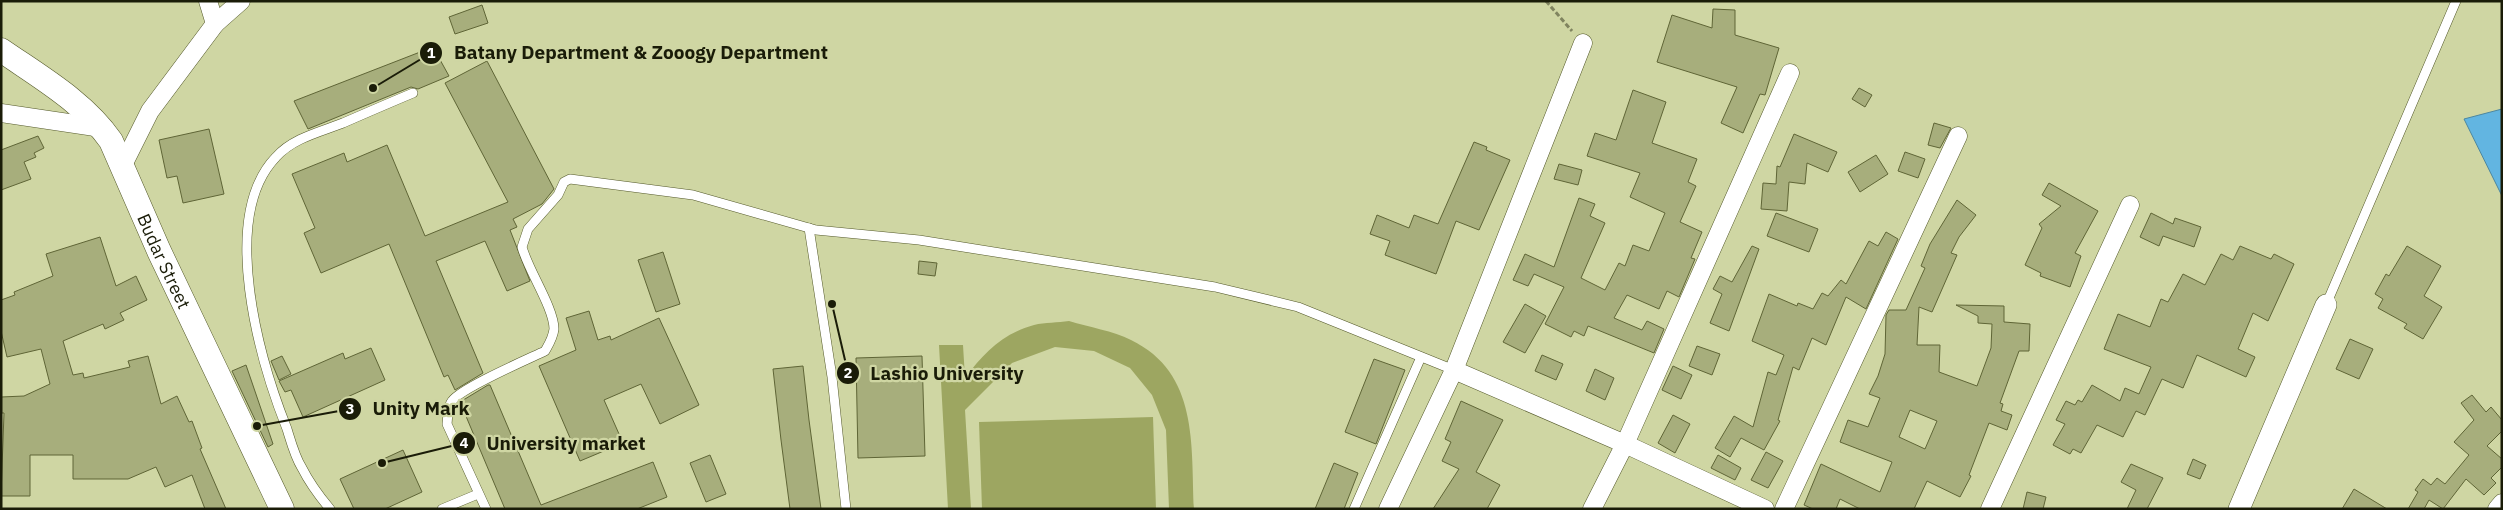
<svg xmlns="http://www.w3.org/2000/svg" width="2503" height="510" font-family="'IBM Plex Sans',sans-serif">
  <rect width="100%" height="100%" fill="#cfd6a3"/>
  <!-- green -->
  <g fill="#9da661">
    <path d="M1069 321C1089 327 1113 331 1131 340 1199 373 1191 445 1194 509H1169L1166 430 1152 395 1130 368 1094 351 1055 347 1012 363 965 410 971 509H948L939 345H963L965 378C984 353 1002 334 1034 325 1045 322 1058 323 1069 321Z"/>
    <polygon points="1153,417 1156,509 982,509 979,422"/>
  </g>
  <!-- water -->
  <polygon fill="#62b5e1" stroke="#4c87a0" points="2502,109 2502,196 2464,119"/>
  <!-- building -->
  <g fill="#a7ae7c" stroke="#5f6536" fill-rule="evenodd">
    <polygon points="482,5 488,23 455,34 449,17"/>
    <polygon points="1713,9 1735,10 1735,35 1779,48 1765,95 1760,94 1743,133 1721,123 1737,87 1657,62 1672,15 1712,28"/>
    <polygon points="433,47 449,76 418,89 411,87 308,129 294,101"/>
    <polygon points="487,61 554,189 542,204 513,219 517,227 510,230 530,281 507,291 485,241 436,261 483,373 455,390 448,375 444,377 389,244 321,273 304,233 315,228 292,174 344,153 347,162 387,145 425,236 508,202 445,83"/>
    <polygon points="1859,88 1872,95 1865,107 1852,99"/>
    <polygon points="1633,90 1666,102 1652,143 1697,159 1688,182 1696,186 1680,222 1702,232 1691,258 1695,259 1679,297 1667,291 1659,309 1627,295 1614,318 1642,330 1647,321 1664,329 1654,353 1588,326 1584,336 1574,331 1571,337 1545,324 1564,287 1534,274 1528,286 1513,280 1525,254 1554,267 1579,198 1595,204 1590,216 1605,223 1581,278 1605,290 1619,263 1625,266 1633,245 1649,251 1665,213 1630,197 1640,173 1587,156 1595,133 1616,140"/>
    <polygon points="1934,123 1951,128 1940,148 1928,145"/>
    <polygon points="209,129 224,194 183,203 177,176 167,178 159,140"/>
    <polygon points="1794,134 1837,152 1828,172 1807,163 1805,184 1789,182 1787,211 1761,209 1763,183 1776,184 1777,166 1780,167"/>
    <polygon points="38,136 44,148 34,153 36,157 24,162 31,179 1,190 1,150"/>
    <polygon points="1474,142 1487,147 1486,150 1510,160 1479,230 1456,221 1436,274 1385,255 1390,241 1370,234 1377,215 1409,228 1414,215 1438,224"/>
    <polygon points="1905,152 1925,159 1918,178 1898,171"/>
    <polygon points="1876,155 1888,174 1860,192 1848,172"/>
    <polygon points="1559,164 1582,170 1578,185 1554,179"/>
    <polygon points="2049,183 2098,211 2075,253 2081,256 2070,287 2040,276 2041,273 2025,265 2042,228 2039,224 2061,206 2042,195"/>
    <path d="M1957 200 1976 215 1959 237 1951 253 1957 255 1932 312 1919 307 1917 345H1940L1939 372 1977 386 1991 348 1992 324 1978 323V316L1956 305 2004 306V322L2030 324 2029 351H2019L2000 403 2003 404 2001 411 2012 415 2007 430 1989 423 1969 475 1971 476 1960 497 1927 481 1914 509H1860L1840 499 1836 509H1813L1804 505 1821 464 1880 492 1892 462 1840 442 1848 420 1868 427 1880 398 1869 394 1878 376 1885 354 1886 315 1889 310H1906L1925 268 1921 266 1930 244ZM1910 410 1937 421 1925 449 1899 437Z"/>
    <polygon points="1776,213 1818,229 1809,252 1767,236"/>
    <polygon points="2151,213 2173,224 2175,218 2201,227 2194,247 2163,236 2159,246 2140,237"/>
    <polygon points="1886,232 1898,239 1866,309 1846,297 1826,345 1812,338 1799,370 1793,367 1778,420 1780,421 1764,450 1741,438 1730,457 1715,448 1734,416 1753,427 1768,372 1776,375 1784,355 1752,341 1769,294 1797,306 1798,303 1813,309 1822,293 1828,296 1841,280 1846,284 1869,241 1878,246"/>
    <polygon points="100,237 116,286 136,276 147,300 120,313 124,320 105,329 103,324 63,341 73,375 83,373 84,378 130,367 128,361 148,356 161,404 177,396 189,422 192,421 202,448 200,449 226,509 205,509 192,475 165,487 156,467 128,479 73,479 73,455 30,455 30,496 1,496 4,413 1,413 1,397 24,396 50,384 41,349 7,357 1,331 1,300 15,295 14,292 53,276 46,254"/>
    <polygon points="1752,246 1759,249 1729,331 1710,323 1722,294 1713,289 1720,276 1732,282"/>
    <polygon points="2240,246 2271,259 2274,254 2294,264 2268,321 2253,313 2238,349 2255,357 2246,377 2197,355 2183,388 2162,379 2145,415 2136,411 2123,437 2097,425 2081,453 2073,449 2070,454 2053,445 2065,424 2056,420 2066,401 2075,405 2078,400 2082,402 2092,385 2120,401 2125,388 2139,394 2151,367 2104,349 2118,314 2150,327 2161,299 2168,302 2183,274 2205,285 2221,254 2233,260"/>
    <polygon points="2407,246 2441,266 2424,296 2442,307 2423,339 2404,328 2407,324 2378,308 2383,299 2375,294 2386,274 2389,276"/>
    <polygon points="663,252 680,304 656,312 638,260"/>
    <polygon points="919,261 937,263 935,276 918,274"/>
    <polygon points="1525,304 1546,316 1525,353 1503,342"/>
    <polygon points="589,311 598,340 610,336 611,340 659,318 699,405 660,424 641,384 604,400 623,443 580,461 539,366 576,350 566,318"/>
    <polygon points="2350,339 2373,349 2359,379 2336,369"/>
    <polygon points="1697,346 1720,354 1712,375 1689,366"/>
    <polygon points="371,348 385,380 303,417 291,390 285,392 279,381 343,353 345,359"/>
    <polygon points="1542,355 1563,364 1556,380 1535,371"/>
    <polygon points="282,356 291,374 279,380 271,361"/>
    <polygon points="922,356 925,456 858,458 856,358"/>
    <polygon points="1374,359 1405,370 1376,444 1345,432"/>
    <polygon points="246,365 273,444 268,447 232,371"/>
    <polygon points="803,366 809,420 821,509 790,509 781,440 773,369"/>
    <polygon points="1673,366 1692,375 1681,399 1662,390"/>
    <polygon points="1595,369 1614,378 1605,400 1586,391"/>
    <polygon points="488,385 490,385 541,505 653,462 667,497 637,509 505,509 460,402"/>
    <polygon points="2472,395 2486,412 2491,407 2502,420 2502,431 2487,446 2502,459 2502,467 2491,478 2496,483 2484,495 2466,479 2443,509 2429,500 2424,509 2408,509 2418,492 2415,490 2423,479 2431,485 2437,478 2445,484 2469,455 2454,442 2474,420 2461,403"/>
    <polygon points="1461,401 1503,420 1476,472 1500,485 1487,509 1433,509 1459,469 1442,461 1451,442 1445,439"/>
    <polygon points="1673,415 1690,424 1675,453 1658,443"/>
    <polygon points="403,450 422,492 385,509 354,509 340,479"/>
    <polygon points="1766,452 1783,461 1768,488 1751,480"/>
    <polygon points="710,455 726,494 706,502 690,463"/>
    <polygon points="1718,455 1741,468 1735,480 1711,468"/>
    <polygon points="2193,459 2206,465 2200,479 2187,474"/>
    <polygon points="1334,463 1358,473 1344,509 1315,509"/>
    <polygon points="2131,464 2163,478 2147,509 2127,509 2136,490 2121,482"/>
    <polygon points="2354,489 2387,509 2342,509"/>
    <polygon points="2027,492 2046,497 2043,509 2023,509"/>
  </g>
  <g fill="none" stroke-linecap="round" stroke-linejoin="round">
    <defs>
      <g id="service">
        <polyline points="809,228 832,377 846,509"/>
        <polyline points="2326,305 2456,1"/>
        <path d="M330 509C320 497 309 482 302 468 295 457 291 442 287 429 260 361 218 217 276 157 293 138 320 132 343 123 366 113 389 103 413 93"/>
        <polyline points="442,509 478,494"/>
        <path d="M486 509 447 424C448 417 447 407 452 401 461 388 526 360 545 351 549 344 553 338 554 329 554 308 528 270 522 247L528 229 558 195 564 182 570 179 693 195 816 230 919 240 1215 287 1298 307 1454 370"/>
        <polyline points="1354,509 1421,357"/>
      </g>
      <g id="minor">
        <polyline points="215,24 241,1"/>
        <polyline points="1,113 102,128"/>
        <polyline points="122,167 150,111 215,24 208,1"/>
        <polyline points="1454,370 1583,43"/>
        <polyline points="1388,509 1454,370 1625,444 1765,509"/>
        <polyline points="1592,509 1625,444 1790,73"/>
        <polyline points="1784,509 1958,136"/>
        <polyline points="1990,509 2130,205"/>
        <polyline points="2497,509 2502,503"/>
      </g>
      <polyline id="tertiary" points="2239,509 2326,305"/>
      <g id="secondary">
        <path id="s1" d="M1 50C40 77 84 102 111 141L159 251 282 509"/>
      </g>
    </defs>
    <!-- service casing -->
    <use href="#service" stroke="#54592a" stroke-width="10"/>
    <!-- minor casing -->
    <use href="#minor" stroke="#54592a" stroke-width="19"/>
    <!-- tertiary casing -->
    <use href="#tertiary" stroke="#54592a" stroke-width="22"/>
    <!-- secondary casing -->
    <use href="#secondary" stroke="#54592a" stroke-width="25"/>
    <!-- path -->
    <polyline stroke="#80845f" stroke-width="3" stroke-dasharray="5 2.5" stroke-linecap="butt" points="1546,1 1572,31"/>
    <!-- service -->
    <use href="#service" stroke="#fff" stroke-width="9"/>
    <!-- minor -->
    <use href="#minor" stroke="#fff" stroke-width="18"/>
    <!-- tertiary -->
    <use href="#tertiary" stroke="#fff" stroke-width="21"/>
    <!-- secondary -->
    <use href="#secondary" stroke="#fff" stroke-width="24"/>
  </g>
  <g text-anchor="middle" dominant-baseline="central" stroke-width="4.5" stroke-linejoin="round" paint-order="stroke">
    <!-- street labels -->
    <g font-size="18" fill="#1a1c08" stroke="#cfd6a3">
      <text stroke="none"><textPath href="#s1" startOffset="275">Budar Street</textPath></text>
    </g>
  </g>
  <!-- callouts -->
  <path fill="none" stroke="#1a1c08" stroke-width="2" d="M373 88L431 53M832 304L848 373M257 426L350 409M382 463L464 443"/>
  <g fill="#1a1c08" stroke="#cfd6a3" stroke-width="2">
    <circle cx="373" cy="88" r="5"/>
    <circle cx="832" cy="304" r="5"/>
    <circle cx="257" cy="426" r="5"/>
    <circle cx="382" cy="463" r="5"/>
    <circle cx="431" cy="53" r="12"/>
    <circle cx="848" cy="373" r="12"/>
    <circle cx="350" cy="409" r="12"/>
    <circle cx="464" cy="443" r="12"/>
  </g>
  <g font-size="15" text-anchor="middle" font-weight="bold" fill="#fff">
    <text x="431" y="58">1</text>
    <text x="848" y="378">2</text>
    <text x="350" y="414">3</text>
    <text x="464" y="448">4</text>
  </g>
  <g font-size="19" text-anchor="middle" font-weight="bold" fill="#1a1c08" stroke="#cfd6a3" stroke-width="4.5" stroke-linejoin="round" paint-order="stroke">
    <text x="641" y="59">Batany Department &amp; Zooogy Department</text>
    <text x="947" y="380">Lashio University</text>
    <text x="421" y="415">Unity Mark</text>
    <text x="566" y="450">University market</text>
  </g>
  <!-- border -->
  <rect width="2503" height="510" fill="none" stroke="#1a1c08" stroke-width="5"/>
</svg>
